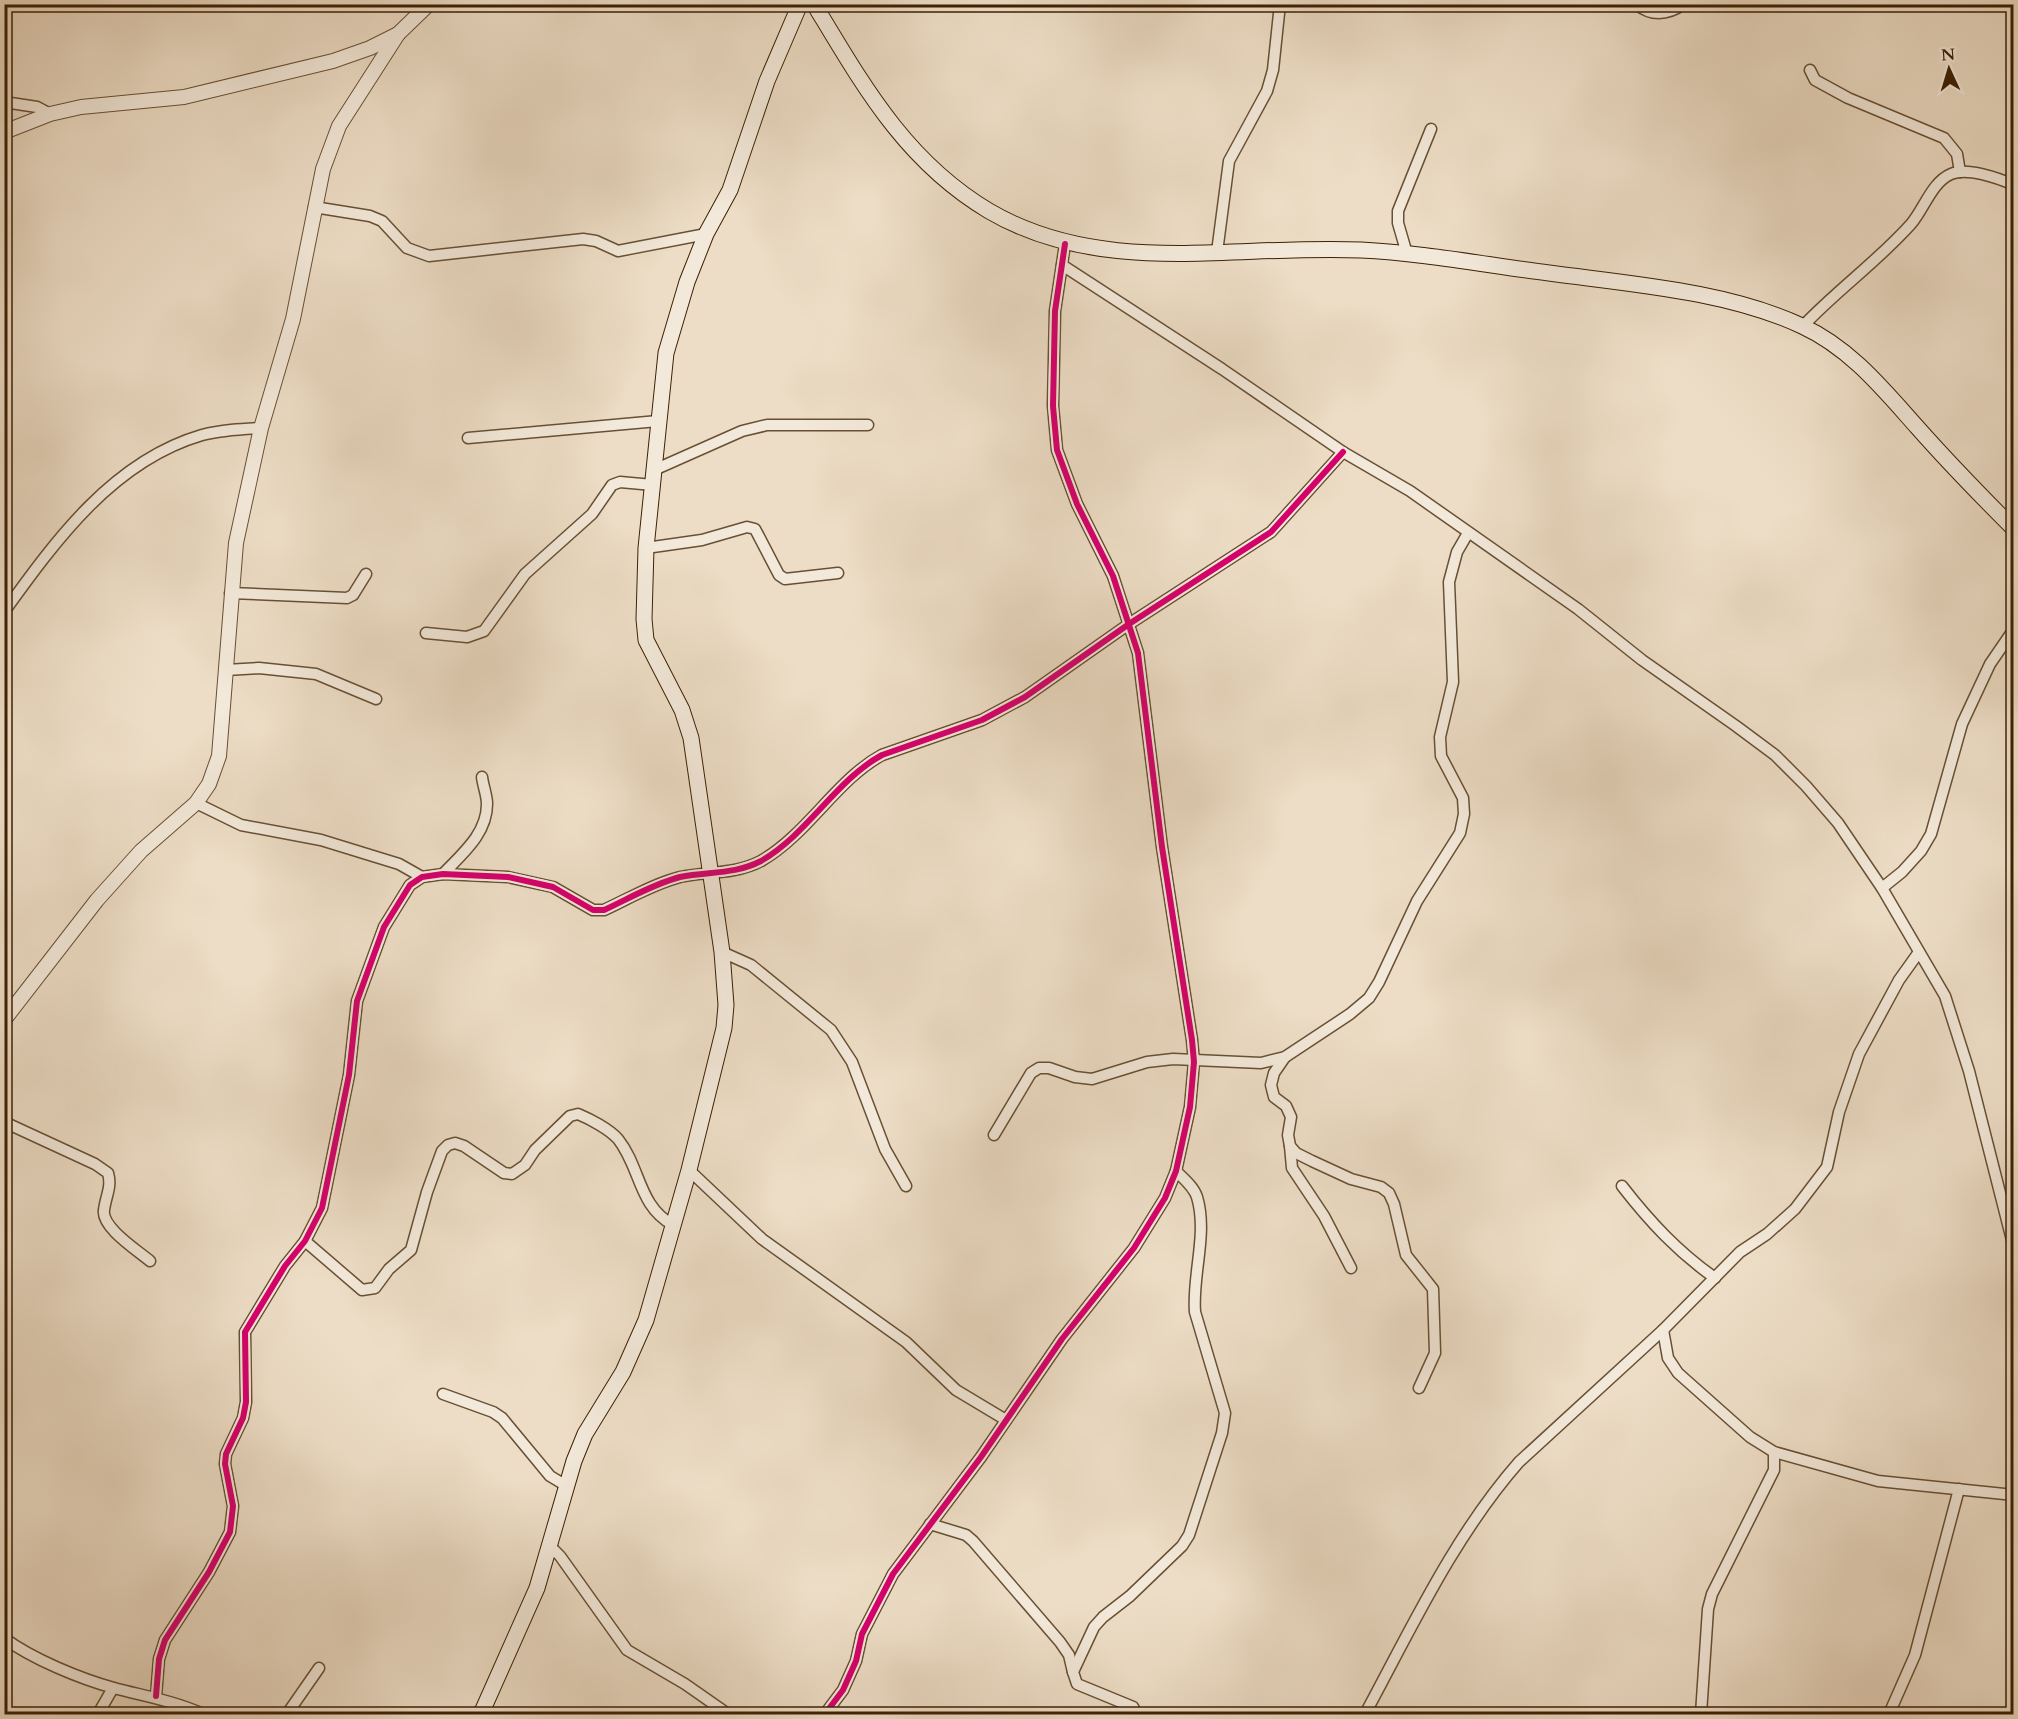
<svg xmlns="http://www.w3.org/2000/svg" width="2018" height="1719" font-family="Cardo,serif">
  <rect width="100%" height="100%" fill="#edddc6"/>
  <filter id="stains"><feTurbulence type="fractalNoise" baseFrequency=".00333" numOctaves="4"/><feColorMatrix values="0 0 0 0 .2 0 0 0 0 .09 0 0 0 0 .02 0 0 0 .5 -.17"/></filter>
  <radialGradient id="worn" r=".72"><stop offset=".6" stop-color="#630" stop-opacity="0"/><stop offset="1" stop-color="#630" stop-opacity=".3"/></radialGradient>
  <g fill="none" stroke-linecap="round" stroke-linejoin="round">
    <defs>
      <g id="minor">
        <path d="M1636 4C1652 17 1668 15 1684 4"/>
        <polyline points="1810,70 1815,80 1848,98 1944,138 1957,154 1960,172"/>
        <polyline points="4,102 37,107 50,114"/>
        <polyline points="314,207 370,216 382,221 407,248 429,256 583,239 596,241 618,251 706,234"/>
        <polyline points="1217,252 1229,161 1267,91 1273,70 1280,4"/>
        <polyline points="1407,254 1398,223 1398,211 1431,129"/>
        <polyline points="1062,265 1222,369 1343,452 1410,491 1578,609 1642,660 1736,726 1775,755 1806,786 1838,823 1882,888 1945,996 1969,1071 2014,1248"/>
        <path d="M1803 326C1837 290 1878 261 1911 224 1924 209 1932 182 1951 174 1967 167 1998 178 2014 185"/>
        <polyline points="468,438 658,421"/>
        <polyline points="654,470 742,431 767,425 868,425"/>
        <polyline points="646,548 702,540 747,527 755,529 779,575 785,579 838,573"/>
        <polyline points="230,593 347,598 353,595 366,574"/>
        <path d="M4 612C56 540 113 461 202 435 221 430 241 429 261 428"/>
        <polyline points="426,633 467,637 484,631 525,574 592,514 612,485 620,482 653,485"/>
        <polyline points="226,670 259,668 316,674 376,699"/>
        <polyline points="196,803 241,825 321,840 399,864 422,877"/>
        <path d="M443 874C462 854 487 834 487 804 487 795 483 786 482 777"/>
        <polyline points="1882,888 1902,872 1921,851 1931,834 1962,724 1990,664 2014,629"/>
        <polyline points="722,952 751,965 831,1030 852,1062 885,1149 906,1186"/>
        <polyline points="1285,1057 1274,1073 1271,1085 1274,1097 1286,1106 1291,1117 1288,1135 1290,1146 1296,1153 1312,1161 1351,1179 1381,1187 1389,1193 1394,1204 1406,1255 1433,1289 1435,1353 1419,1388"/>
        <path d="M4 1122 95 1164 108 1173C112 1187 106 1195 104 1210 101 1227 137 1250 150 1261"/>
        <polyline points="994,1135 1031,1073 1039,1068 1049,1068 1075,1077 1092,1079 1147,1062 1173,1059 1261,1063 1285,1057 1350,1014 1369,998 1379,982 1417,901 1460,833 1464,814 1463,798 1441,756 1440,737 1453,682 1449,582 1457,552 1468,533"/>
        <polyline points="1290,1146 1292,1168 1324,1216 1351,1268"/>
        <polyline points="689,1170 762,1239 906,1342 956,1390 1006,1420"/>
        <path d="M1622 1186C1650 1222 1678 1252 1715 1278"/>
        <path d="M305 1241 362 1290 375 1288 389 1269 411 1250 427 1192 442 1151 448 1145 455 1143 464 1146 504 1173 512 1174 525 1165 535 1150 570 1116 578 1114C590 1119 609 1129 618 1139 641 1168 638 1206 673 1225"/>
        <polyline points="1663,1330 1668,1358 1678,1373 1750,1437 1774,1452 1878,1481 2014,1495"/>
        <polyline points="443,1394 493,1412 502,1418 550,1476 565,1485"/>
        <polyline points="930,1524 966,1535 973,1541 1060,1642 1069,1655 1073,1672"/>
        <polyline points="550,1546 560,1556 627,1650 685,1684 728,1714"/>
        <path d="M4 1638C32 1659 81 1679 114 1688 144 1696 174 1701 203 1714"/>
        <path d="M156 1696 159 1659 165 1640 209 1572 230 1532 233 1506 225 1464 226 1454 243 1418 246 1402 245 1332 285 1266 305 1241 322 1208 349 1075 357 1001 384 927 410 885 422 877 443 874 508 877 553 887 593 910H604C628 899 653 884 680 877 708 871 734 875 761 861 808 834 836 780 882 755L982 720 1025 697 1129 624 1271 532 1343 452"/>
        <polyline points="98,1714 113,1688"/>
        <polyline points="287,1714 319,1668"/>
        <polyline points="825,1714 843,1690 856,1661 862,1634 893,1574 981,1457 1062,1339 1134,1248 1165,1198 1176,1171 1190,1107 1194,1062 1192,1040 1162,847 1138,653 1113,576 1077,504 1057,450 1053,406 1055,311 1065,244"/>
        <path d="M1137 1714 1133 1707 1077 1684 1073 1672 1094 1627 1103 1617 1130 1596 1182 1546 1189 1535 1222 1433 1225 1413 1195 1312C1192 1275 1208 1234 1197 1197 1194 1187 1184 1179 1176 1171"/>
        <path d="M1365 1714C1411 1629 1454 1536 1519 1462L1663 1330 1740 1252 1767 1234 1795 1209 1827 1167 1839 1112 1859 1054 1899 980 1919 952"/>
        <polyline points="1701,1714 1708,1609 1712,1594 1774,1470 1774,1452"/>
        <polyline points="1889,1714 1915,1655 1959,1489"/>
      </g>
      <g id="tertiary">
        <polyline points="4,132 50,114 81,107 184,97 333,61 370,48 398,34 429,4"/>
        <polyline points="4,1020 97,900 141,851 196,803 209,784 219,756 236,543 261,428 293,319 323,169 339,126 398,34"/>
      </g>
      <g id="secondary">
        <path d="M814 4C863 85 905 161 989 211 1103 278 1236 244 1361 250 1423 253 1486 265 1549 273 1630 284 1727 291 1802 326 1850 348 1883 389 1917 427 1948 462 1981 496 2014 529"/>
        <polyline points="481,1714 537,1588 574,1461 585,1434 623,1372 646,1320 689,1170 724,1028 726,1005 722,952 691,738 682,710 646,640 644,619 646,548 666,353 687,282 706,234 730,190 767,81 800,4"/>
      </g>
    </defs>
    <!-- minor casing -->
    <use href="#minor" stroke="#685034" stroke-width="13"/>
    <!-- tertiary casing -->
    <use href="#tertiary" stroke="#685034" stroke-width="16"/>
    <!-- secondary casing -->
    <use href="#secondary" stroke="#3c2103" stroke-width="17"/>
    <!-- minor -->
    <use href="#minor" stroke="#f3e9da" stroke-width="10"/>
    <!-- tertiary -->
    <use href="#tertiary" stroke="#f3e9da" stroke-width="14"/>
    <!-- secondary -->
    <use href="#secondary" stroke="#f3e9da" stroke-width="15"/>
    <defs>
      <g id="cycleway">
        <path d="M156 1696 159 1659 165 1640 209 1572 230 1532 233 1506 225 1464 226 1454 243 1418 246 1402 245 1332 285 1266 305 1241 322 1208 349 1075 357 1001 384 927 410 885 422 877 443 874 508 877 553 887 593 910H604C628 899 653 884 680 877 708 871 734 875 761 861 808 834 836 780 882 755L982 720 1025 697 1129 624 1271 532 1343 452"/>
        <polyline points="825,1714 843,1690 856,1661 862,1634 893,1574 981,1457 1062,1339 1134,1248 1165,1198 1176,1171 1190,1107 1194,1062 1192,1040 1162,847 1138,653 1113,576 1077,504 1057,450 1053,406 1055,311 1065,244"/>
      </g>
    </defs>
    <!-- cycleway casing -->
    <use href="#cycleway" stroke="#f3e9da" stroke-width="10"/>
    <!-- cycleway -->
    <use href="#cycleway" stroke="#d6006c" stroke-width="6"/>
  </g>
  <!-- margin -->
  <rect width="2018" height="1719" fill="none" stroke="#edddc6" stroke-width="24"/>
  <rect x="6" y="6" width="2006" height="1707" fill="none" stroke="#3c2103" stroke-width="3"/>
  <rect x="12" y="12" width="1994" height="1695" fill="none" stroke="#3c2103" stroke-width="1.5"/>
  <!-- north arrow -->
  <g transform="translate(1949 69) rotate(356)" stroke="#f3e9da" stroke-width="4.5" paint-order="stroke">
  <path d="M0-4.5L10 22L0 15L-10 22Z" fill="#3c2103"/>
  <text y="-9" font-size="16" font-weight="bold" text-anchor="middle" fill="#3c2103">N</text>
  </g>
  <rect width="100%" height="100%" filter="url(#stains)"/>
  <rect width="100%" height="100%" fill="url(#worn)"/>
</svg>
